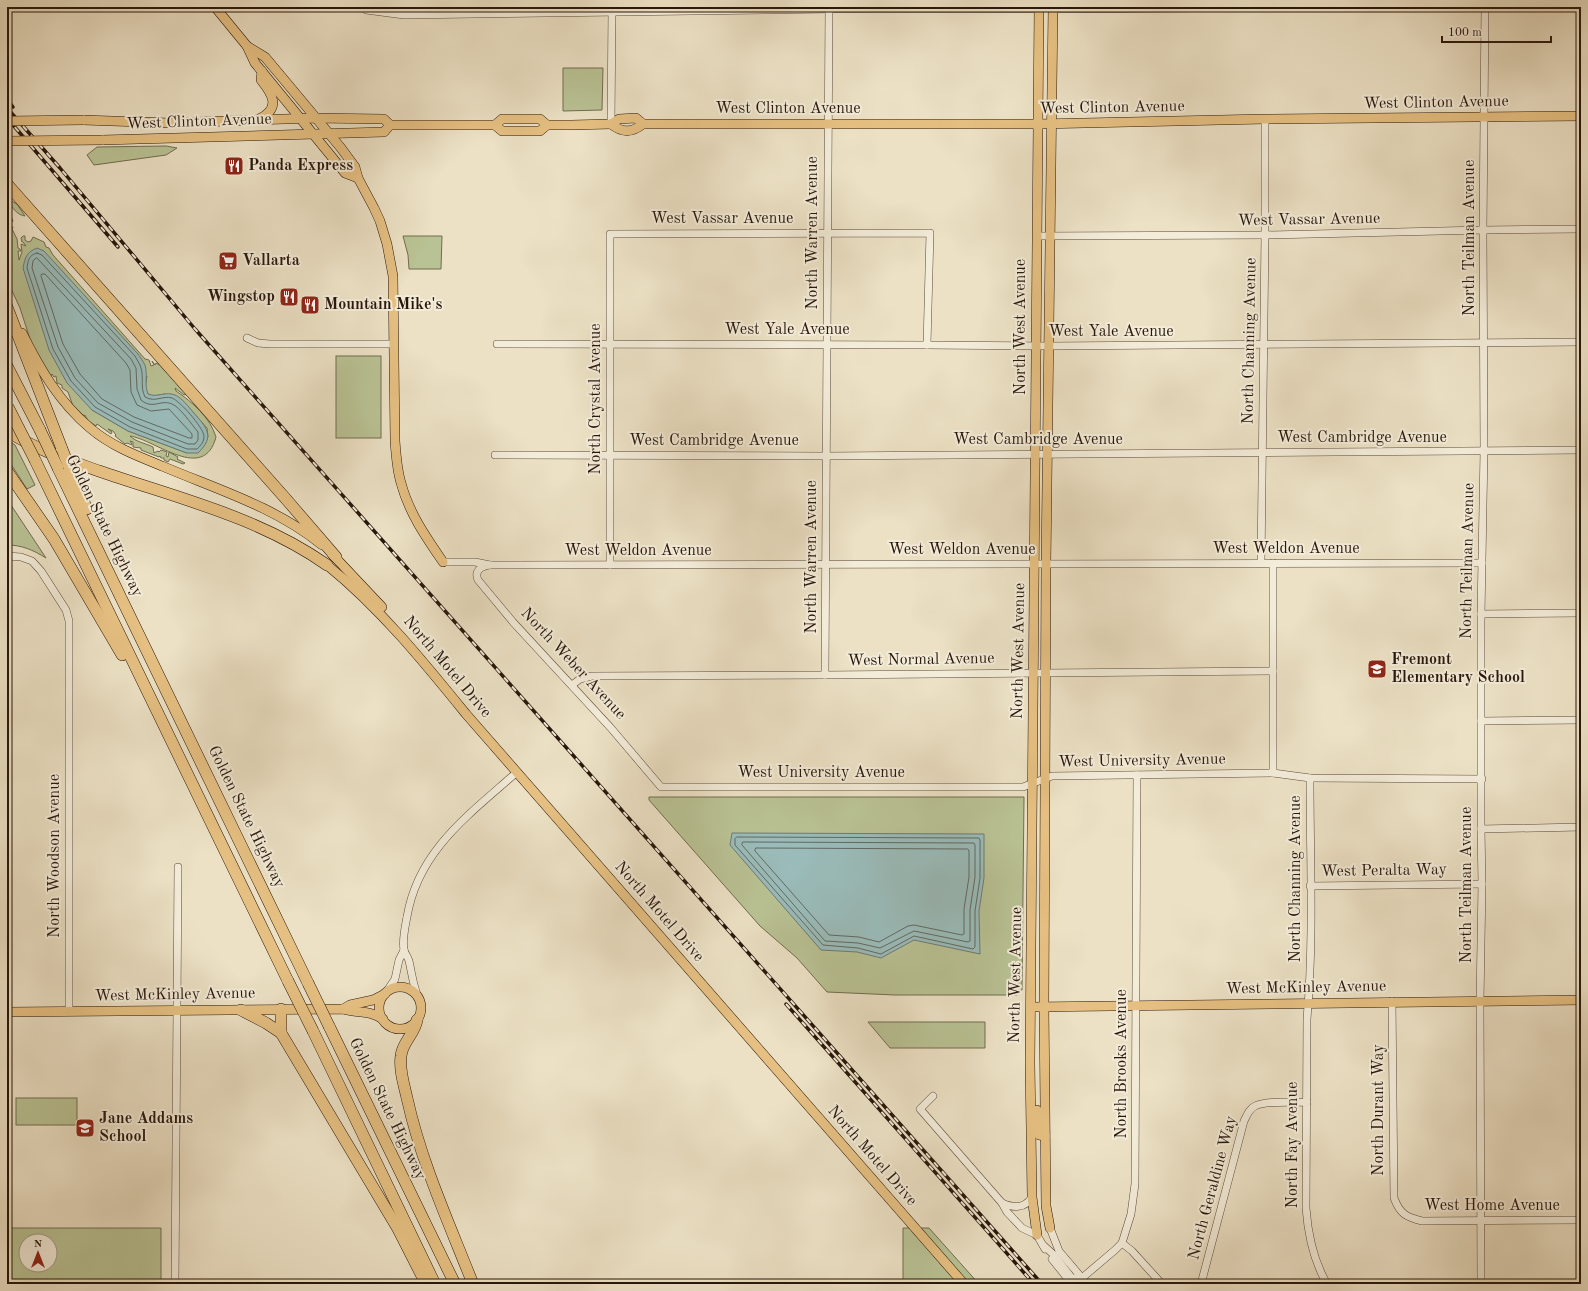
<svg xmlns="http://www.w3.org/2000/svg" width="1588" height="1291" font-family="'Old Standard TT',serif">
  <rect width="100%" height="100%" fill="#ece1c5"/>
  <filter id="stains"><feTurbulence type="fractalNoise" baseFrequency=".005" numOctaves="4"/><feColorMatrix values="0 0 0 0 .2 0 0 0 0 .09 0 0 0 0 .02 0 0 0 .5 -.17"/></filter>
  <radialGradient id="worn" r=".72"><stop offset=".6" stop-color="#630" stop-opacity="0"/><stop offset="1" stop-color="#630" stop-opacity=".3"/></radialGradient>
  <!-- green -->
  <g fill="#b9c294" stroke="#706c50" fill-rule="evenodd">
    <polygon points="563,68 603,68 602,110 563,111"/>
    <polygon points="166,146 177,148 166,155 94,165 87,155 97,147"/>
    <path d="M9 200 17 204 25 216C18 215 14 210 10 204L7 203V201Z"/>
    <path d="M7 208 13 221 10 224V227H13L12 229 17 239 18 248 20 249 21 251H18L19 260 22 252 21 244 26 246 23 242H22L21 238 23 236H25V240L28 242 31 241 33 237 44 242 46 247 49 248 53 255 145 359 149 360 151 366 154 365 152 361 155 365 156 363 160 365 187 394 184 395 175 388 176 391C192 402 210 417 216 437 204 483 156 440 130 436 136 442 145 443 153 447L154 453 158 451 159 452 161 450 167 452 166 456 168 457 169 452 178 457 177 459 185 463 183 464 170 459 168 462 164 460V458H161L160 456 159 457 141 450V448L133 447V442L130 441 132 444V445L127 443 125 444 115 436 116 435 113 431 108 429 112 432 111 434 97 424 96 426 87 420V418H85L86 416 83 415 73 406 68 392 62 388V385L57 383 56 376 54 377 52 374 50 377 31 342 20 308 7 280ZM147 376 145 387 148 394 153 396 165 394 182 400 207 428 208 437 187 453 128 431 92 410Z"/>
    <polygon points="403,236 442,236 441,269 409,269 408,255"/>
    <rect x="336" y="356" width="45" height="82"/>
    <polygon points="7,440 15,445 35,485 27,489 7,458"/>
    <path d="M7 499 46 558C33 550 22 545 7 545Z"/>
    <polygon points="649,797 1024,797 1022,990 1017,995 895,995 827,992 797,958 760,926 649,800"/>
    <rect x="7" y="879" width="2" height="40"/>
    <polygon points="868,1022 985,1022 985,1048 890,1048"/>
    <rect x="16" y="1098" width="61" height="27"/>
    <path d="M7 1228H161V1284H7ZM26 1241H50V1265H26Z"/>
    <polygon points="903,1228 929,1228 979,1284 903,1284"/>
  </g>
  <!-- water -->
  <g fill="#9abcba" stroke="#6c7a74">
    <path d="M37 248 44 251 138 354C140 357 143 361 145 365 148 375 144 384 148 394 157 398 166 391 175 395 182 398 188 406 193 412 206 427 216 436 198 453H187L128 431 92 410 67 383 49 350 23 268C25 257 27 252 37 248Z"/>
    <polygon points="732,833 984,834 984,878 979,911 980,954 914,940 881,958 857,952 821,950 730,845"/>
  </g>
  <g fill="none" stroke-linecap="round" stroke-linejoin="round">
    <!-- shore -->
    <g stroke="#616962" stroke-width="1">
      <path d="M37 253 42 255 135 356C137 360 140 364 141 368 144 378 140 387 145 397 156 403 162 395 172 398 180 401 203 427 204 436 204 442 201 445 197 449H187L130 427 95 407 71 381 53 349 27 268C28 260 29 255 37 253Z"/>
      <path d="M37 258 131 359 136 368 137 389 141 400C153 410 160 399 172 404 180 407 192 425 198 432V440L195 444H188L132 422 98 403 75 378 58 347 32 268 33 261Z"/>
      <polygon points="42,274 45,274 126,363 130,370 131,392 137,405 151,411 169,409 192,434 192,438 189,438 134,417 102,399 80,374 63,344 41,276"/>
      <polygon points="737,837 979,838 980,840 980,878 975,911 975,947 973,949 914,936 881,954 858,948 823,945 735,845 735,839"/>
      <polygon points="743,842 974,843 975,845 975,877 970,910 970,941 968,942 914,931 880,948 858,943 825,941 742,845"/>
      <polygon points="756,848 968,849 969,851 969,877 964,909 964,934 962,935 914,925 908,926 879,942 859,937 829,935 755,851"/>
    </g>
    <defs>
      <g id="minor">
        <polyline points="363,7 366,10 404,15 829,9 1039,9"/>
        <polyline points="1266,7 1354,7"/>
        <polyline points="1053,9 1194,8"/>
        <polyline points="611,124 612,9"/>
        <polyline points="1037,236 1265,235 1483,230 1581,229"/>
        <polyline points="247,338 258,343 270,344 394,344"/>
        <polyline points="497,344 927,345 1049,346 1581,342"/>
        <polyline points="495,455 826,456 1581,450"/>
        <polyline points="7,556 21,557 32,561 41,571 66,610 69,621 69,1011"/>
        <polyline points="443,562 475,562 490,565 1482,563"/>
        <polyline points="1261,563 1265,235 1265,119"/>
        <polyline points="1273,563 1273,773"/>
        <path d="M490 565C481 566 474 571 478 580L513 622 610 727 661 787H1023L1052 776 1273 773 1310 778 1482 779"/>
        <polyline points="610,565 610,234 930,233 927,345"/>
        <polyline points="1481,614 1581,613"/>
        <polyline points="825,675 829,7"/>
        <polyline points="572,685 580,679 592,676 825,675 1273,671"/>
        <polyline points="1481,721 1581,720"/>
        <path d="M1310 778C1310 858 1314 939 1307 1019L1306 1208C1308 1235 1313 1260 1327 1284"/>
        <polyline points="1481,829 1581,827"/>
        <polyline points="1310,886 1482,884"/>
        <polyline points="385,994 395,979 399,960 404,950"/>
        <path d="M418 997C413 985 412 974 409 961 408 957 405 954 404 950 402 940 405 927 407 917 418 850 470 814 517 772"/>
        <path d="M1392 1001 1394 1198C1400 1214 1406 1217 1422 1221L1581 1220"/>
        <polyline points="933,1096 920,1109 1002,1203 1007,1212 1022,1228 1037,1235 1045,1249"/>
        <path d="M1002 1203C1013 1208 1025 1209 1032 1197"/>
        <polyline points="1050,1228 1059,1251 1087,1284"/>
        <polyline points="1122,1243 1132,1251 1162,1284"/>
        <polyline points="1043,1245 1054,1255 1071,1277 1078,1279 1082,1278 1115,1250 1122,1243 1131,1214 1135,1184 1137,775"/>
        <polyline points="1052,1259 1072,1284"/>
        <polyline points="175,1284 178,867"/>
        <path d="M1201 1284 1244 1121C1247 1115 1249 1109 1255 1106 1267 1100 1293 1103 1307 1102"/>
        <polyline points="1481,1284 1480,1001 1482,884 1481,829 1481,614 1484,451 1483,230 1485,7"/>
      </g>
      <g id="major">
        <polyline points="215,7 247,46 255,63 345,173 358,178"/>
        <path d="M247 46 265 57 341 148 355 167 358 178 374 208 380 221 387 244 393 276 395 441C396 455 397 470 401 483 409 513 426 537 443 562"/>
        <path d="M259 119C281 108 273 95 261 80L262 71"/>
        <polyline points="83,120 170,123 315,118 384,119 390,125"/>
        <path d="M611 124C622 133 632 133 643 124H1039L1265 119 1581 116"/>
        <polyline points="495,125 502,131 540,131 547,125"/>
        <polyline points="102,140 384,132 390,125 495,125 502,119 540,119 547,125 571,125 611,124 619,119 636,118 643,124"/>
        <path d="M22 333C40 369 59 402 90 428 111 446 137 456 162 466 216 489 276 507 322 545"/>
        <polyline points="332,554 382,607"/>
        <path d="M327 565C380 608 423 661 466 714L964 1284"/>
        <circle cx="400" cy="1008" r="21"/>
        <polyline points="1031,1007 1581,1000"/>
        <polyline points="343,1009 350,1005 373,1000 385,994"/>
        <path d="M7 1012 343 1009C359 1014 367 1009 383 1019"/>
        <polyline points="1037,1110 1038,1133 1039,1135 1045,1136"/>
        <polyline points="1050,1228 1046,1206 1044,1007 1046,564 1053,7"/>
        <polyline points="1037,1235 1032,1197 1030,1063 1039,7"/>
      </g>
      <g id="highway">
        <polyline points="7,184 286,499 336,557"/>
        <polyline points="7,307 62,449"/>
        <polyline points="7,366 40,430"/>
        <path d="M7 431C35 449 68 460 99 471 177 498 259 517 327 565"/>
        <polyline points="35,460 288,981"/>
        <polyline points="69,467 87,509"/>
        <polyline points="58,468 308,983"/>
        <polyline points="7,471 54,539 122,655"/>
        <polyline points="281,1009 281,1033"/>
        <polyline points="241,1010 266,1023 281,1033 398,1229 426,1284"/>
        <path d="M417 1020C415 1034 402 1042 401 1056 399 1069 404 1085 407 1098 421 1162 449 1223 473 1284"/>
        <polyline points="329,1026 455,1284"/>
        <polyline points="313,1031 435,1284"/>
      </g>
    </defs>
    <!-- minor casing -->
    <use href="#minor" stroke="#59493a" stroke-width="8"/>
    <!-- major casing -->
    <use href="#major" stroke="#28160b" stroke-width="10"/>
    <!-- highway casing -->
    <use href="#highway" stroke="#28160b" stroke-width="12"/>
    <!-- minor -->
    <use href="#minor" stroke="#f3ecd9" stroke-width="7"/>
    <!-- major -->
    <use href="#major" stroke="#e6c082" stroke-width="9"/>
    <!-- highway -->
    <use href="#highway" stroke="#e6c082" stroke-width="11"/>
    <defs>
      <g id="rail">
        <polyline points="7,99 13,107"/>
        <polyline points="7,108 60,168 195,329 1042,1284"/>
        <polyline points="7,118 118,247"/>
        <polyline points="786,1004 1034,1284"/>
      </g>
    </defs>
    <!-- rail casing -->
    <use href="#rail" stroke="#28160b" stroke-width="3.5"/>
    <!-- rail -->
    <use href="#rail" stroke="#f3ecd9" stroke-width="2" stroke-dasharray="6" stroke-linecap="butt"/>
    <defs>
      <g id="major-bridge">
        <polyline points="7,121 83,120"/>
        <polyline points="7,141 102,140"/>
      </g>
      <g id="highway-bridge">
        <polyline points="8,407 35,460"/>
        <polyline points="40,430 58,468"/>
        <polyline points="62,449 69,467"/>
        <polyline points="288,981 313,1031"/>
        <polyline points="308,983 329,1026"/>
      </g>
    </defs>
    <!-- major-bridge casing -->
    <use href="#major-bridge" stroke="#28160b" stroke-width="10" stroke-linecap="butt"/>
    <!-- highway-bridge casing -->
    <use href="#highway-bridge" stroke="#28160b" stroke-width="12" stroke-linecap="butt"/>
    <!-- major-bridge -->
    <use href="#major-bridge" stroke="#e6c082" stroke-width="9"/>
    <!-- highway-bridge -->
    <use href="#highway-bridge" stroke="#e6c082" stroke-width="11"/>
  </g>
  <!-- icons -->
  <defs>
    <symbol id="restaurant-square" viewBox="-11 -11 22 22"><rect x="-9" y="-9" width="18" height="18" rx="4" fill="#8f2418" stroke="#f3ecd9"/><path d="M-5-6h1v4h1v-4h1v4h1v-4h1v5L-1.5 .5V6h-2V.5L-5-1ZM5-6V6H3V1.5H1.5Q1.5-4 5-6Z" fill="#fff"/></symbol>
    <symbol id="supermarket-square" viewBox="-11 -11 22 22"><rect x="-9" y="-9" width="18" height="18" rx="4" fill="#8f2418" stroke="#f3ecd9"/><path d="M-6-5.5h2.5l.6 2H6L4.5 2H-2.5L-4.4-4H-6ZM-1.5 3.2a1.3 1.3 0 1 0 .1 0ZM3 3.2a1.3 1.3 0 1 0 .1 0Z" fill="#fff"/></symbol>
    <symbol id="school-square" viewBox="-11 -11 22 22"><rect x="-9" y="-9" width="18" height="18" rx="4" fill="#8f2418" stroke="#f3ecd9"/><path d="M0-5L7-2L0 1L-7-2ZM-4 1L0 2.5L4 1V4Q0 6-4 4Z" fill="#fff"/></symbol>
  </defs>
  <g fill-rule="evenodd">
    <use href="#restaurant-square" x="223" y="155" width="22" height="22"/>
    <use href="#supermarket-square" x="217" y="250" width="22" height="22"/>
    <use href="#restaurant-square" x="278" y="286" width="22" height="22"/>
    <use href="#restaurant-square" x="299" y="294" width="22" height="22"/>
    <use href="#school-square" x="1366" y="658" width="22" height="22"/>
    <use href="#school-square" x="74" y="1117" width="22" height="22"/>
  </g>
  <g text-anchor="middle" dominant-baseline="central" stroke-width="4" stroke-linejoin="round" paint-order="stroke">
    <!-- street labels -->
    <g font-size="16" fill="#28160b" stroke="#f3ecd9">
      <text transform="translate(1436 103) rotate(-1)">West Clinton Avenue</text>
      <text transform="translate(1112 108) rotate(-1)">West Clinton Avenue</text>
      <text x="788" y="109">West Clinton Avenue</text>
      <text transform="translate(199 122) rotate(-2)">West Clinton Avenue</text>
      <text x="722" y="219">West Vassar Avenue</text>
      <text transform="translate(1309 220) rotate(-1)">West Vassar Avenue</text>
      <text transform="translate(813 233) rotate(-90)">North Warren Avenue</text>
      <text transform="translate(1470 238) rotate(-90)">North Teilman Avenue</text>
      <text transform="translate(1021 327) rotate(-90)">North West Avenue</text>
      <text x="787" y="330">West Yale Avenue</text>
      <text x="1111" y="332">West Yale Avenue</text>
      <text transform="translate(1250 341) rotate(-89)">North Channing Avenue</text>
      <text transform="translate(596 399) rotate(-90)">North Crystal Avenue</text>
      <text x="1362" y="438">West Cambridge Avenue</text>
      <text x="1038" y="440">West Cambridge Avenue</text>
      <text x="714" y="441">West Cambridge Avenue</text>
      <text transform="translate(104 526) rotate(64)">Golden State Highway</text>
      <text x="1286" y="549">West Weldon Avenue</text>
      <text x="962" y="550">West Weldon Avenue</text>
      <text x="638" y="551">West Weldon Avenue</text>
      <text transform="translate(812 557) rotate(-90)">North Warren Avenue</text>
      <text transform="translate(1468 561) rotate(-89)">North Teilman Avenue</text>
      <text transform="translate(1019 651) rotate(-89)">North West Avenue</text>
      <text transform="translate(921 660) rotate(-1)">West Normal Avenue</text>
      <text transform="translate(573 664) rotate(47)">North Weber Avenue</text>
      <text transform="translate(447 667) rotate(50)">North Motel Drive</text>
      <text transform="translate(1142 761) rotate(-1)">West University Avenue</text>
      <text x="821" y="773">West University Avenue</text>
      <text transform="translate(246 817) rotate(64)">Golden State Highway</text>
      <text transform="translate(55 856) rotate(-90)">North Woodson Avenue</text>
      <text transform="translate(1384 871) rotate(-1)">West Peralta Way</text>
      <text transform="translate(1296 879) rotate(-90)">North Channing Avenue</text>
      <text transform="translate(1467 885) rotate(-90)">North Teilman Avenue</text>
      <text transform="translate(659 912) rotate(49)">North Motel Drive</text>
      <text transform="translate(1016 975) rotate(-89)">North West Avenue</text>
      <text transform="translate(1306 988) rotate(-1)">West McKinley Avenue</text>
      <text transform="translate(175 995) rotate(-1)">West McKinley Avenue</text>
      <text transform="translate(1122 1064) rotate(-90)">North Brooks Avenue</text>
      <text transform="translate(387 1109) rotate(64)">Golden State Highway</text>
      <text transform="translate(1379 1110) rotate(-90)">North Durant Way</text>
      <text transform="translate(1293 1145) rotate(-90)">North Fay Avenue</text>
      <text transform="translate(872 1156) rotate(49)">North Motel Drive</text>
      <text transform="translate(1213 1188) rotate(-75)">North Geraldine Way</text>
      <text x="1492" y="1206">West Home Avenue</text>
    </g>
    <!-- poi labels -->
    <g font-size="16" font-weight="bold" fill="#28160b" stroke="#f3ecd9" text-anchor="start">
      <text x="248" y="166">Panda Express</text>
      <text x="242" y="261">Vallarta</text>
      <text x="275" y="297" text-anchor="end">Wingstop</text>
      <text x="324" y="305">Mountain Mike's</text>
      <text x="1391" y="660">Fremont<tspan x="1391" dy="18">Elementary School</tspan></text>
      <text x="99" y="1119">Jane Addams<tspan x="99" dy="18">School</tspan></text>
    </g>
  </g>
  <!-- margin -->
  <rect width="1588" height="1291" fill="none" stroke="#ece1c5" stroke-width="24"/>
  <rect x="8" y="8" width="1572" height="1275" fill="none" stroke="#28160b" stroke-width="2"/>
  <rect x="12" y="12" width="1564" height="1267" fill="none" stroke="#28160b"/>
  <!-- north arrow -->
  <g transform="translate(38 1253)"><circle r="19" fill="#f3ecd9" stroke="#a29687"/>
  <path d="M0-3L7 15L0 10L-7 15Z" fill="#8f2418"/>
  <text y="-6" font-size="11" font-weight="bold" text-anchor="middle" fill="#28160b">N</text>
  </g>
  <!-- scale -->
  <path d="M1442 36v6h109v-6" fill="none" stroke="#28160b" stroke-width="2"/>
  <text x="1448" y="36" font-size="12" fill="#28160b" stroke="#f3ecd9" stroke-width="3" paint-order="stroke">100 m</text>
  <rect width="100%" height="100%" filter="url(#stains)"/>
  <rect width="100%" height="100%" fill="url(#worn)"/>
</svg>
